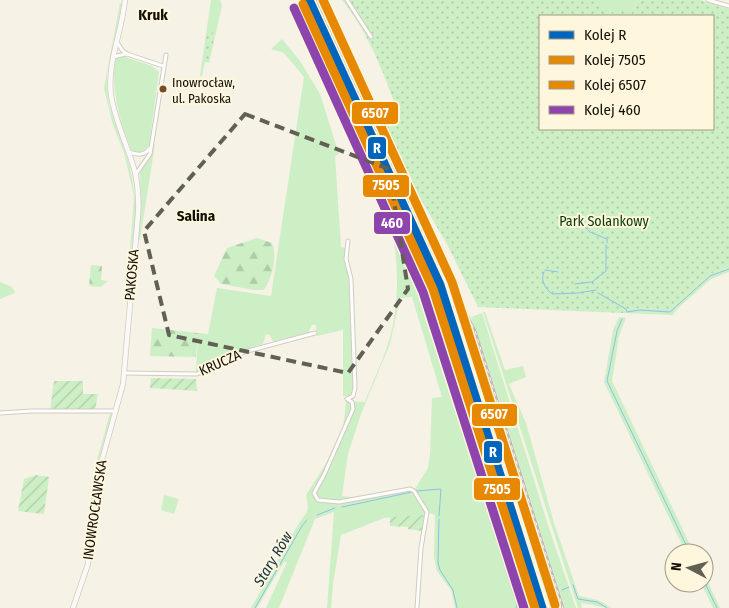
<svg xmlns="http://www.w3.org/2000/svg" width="729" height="608" font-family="'Fira Sans Condensed',sans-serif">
  <defs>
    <pattern id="forest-firs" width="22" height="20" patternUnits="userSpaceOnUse" patternTransform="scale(1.25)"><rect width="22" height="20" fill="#cdefc5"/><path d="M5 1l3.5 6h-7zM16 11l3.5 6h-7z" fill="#afcca8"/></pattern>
    <pattern id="park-dots" width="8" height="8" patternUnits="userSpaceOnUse" patternTransform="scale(1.25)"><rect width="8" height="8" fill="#cdefc5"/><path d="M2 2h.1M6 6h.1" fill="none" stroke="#afcca8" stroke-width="1.8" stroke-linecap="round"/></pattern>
    <pattern id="garden-furrows" width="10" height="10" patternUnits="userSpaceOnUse" patternTransform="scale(1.25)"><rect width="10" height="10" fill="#cdefc5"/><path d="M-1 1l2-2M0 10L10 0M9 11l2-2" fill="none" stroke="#afcca8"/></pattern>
  </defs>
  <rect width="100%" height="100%" fill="#f6f2e5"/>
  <!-- grass -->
  <g fill="#cdefc5">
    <polygon points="211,0 220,0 222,6 209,63 205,62 202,76 200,76"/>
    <polygon points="596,0 637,0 632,13 617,14 594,5"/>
    <polygon points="120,3 122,4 107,74 107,87 109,105 130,167 135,196 136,210 128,280 134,196 124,153 112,122 104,88"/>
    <path d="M282 39 300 61 320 94 339 154 335 156 341 247 345 248C344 261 349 273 349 287 351 321 352 354 353 388L350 396H343V330L317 336 316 325H312L308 333 274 341 272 340 270 335 266 334 263 344 244 350 196 372 198 333 208 334 217 288 271 296 304 77 284 53 271 49Z"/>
    <path d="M122 56 152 66 159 72 149 145 142 152H134L131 150C120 120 111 93 115 60L117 57Z"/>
    <polygon points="155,144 140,240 138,240 141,206 140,173 151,154"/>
    <path d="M381 181H382L518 608H455L451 590 437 571 434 557 435 515 429 513 415 489 428 468 430 454 432 398 442 397 412 297 400 298 390 344 361 414 348 454 342 496 358 498 342 501V503L410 491 414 493 426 512 425 515 384 518 341 535 333 584 331 608H327L334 512 315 519 279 608H266L287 562H284L257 608H251L299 523C309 510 309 511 306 495L325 465 343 429 346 401 365 402C373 380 384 359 390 337 404 284 395 233 381 181Z"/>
    <polygon points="729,266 729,272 711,279 677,309 673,315 623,313 623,311 632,308 669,309 710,274"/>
    <polygon points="0,282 12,287 15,293 0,299"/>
    <path d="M483 312H485L505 370 523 366 526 377 509 384 526 423 554 523 579 596 598 600 612 608C601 608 593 604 581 603L582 608H578Z"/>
    <polygon points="482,313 548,525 576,608 565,608 483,350 471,317"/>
    <polygon points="619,317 626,318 619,336 612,381 694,553 686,553 604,382 613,330"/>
    <polygon points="110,413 112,413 97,466 88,548 86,548 95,467"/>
    <polygon points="164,495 179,499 174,514 161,510"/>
    <polygon points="704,574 720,608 713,608 701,583 704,583"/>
  </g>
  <!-- forest -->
  <g fill="url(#forest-firs)">
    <path d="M257 238 272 243C278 258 272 277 264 290H254L221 284 214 276 227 248Z"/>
    <polygon points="91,265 102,266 101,280 108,281 101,287 89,286"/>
    <polygon points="152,328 198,333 196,357 150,356"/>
  </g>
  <!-- park -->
  <g fill="url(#park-dots)" fill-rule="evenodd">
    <path d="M342 0H596L595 5 617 14 620 7 632 13 637 0H700L729 9V266L710 274 669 309 632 308 623 311V313L478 307 448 246 387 141 376 118 396 107C382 69 368 32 342 0ZM540 16H713V129H540Z"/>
    <polygon points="207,32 215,33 209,62 203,61"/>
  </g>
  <!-- garden -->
  <g fill="url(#garden-furrows)">
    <polygon points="151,378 196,379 197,391 150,388"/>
    <polygon points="54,381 83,381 83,394 98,394 95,410 50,410"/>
    <polygon points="36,475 49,477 44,514 18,511 24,479"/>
    <polygon points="425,515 422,531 408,529 408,527 390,526 390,517"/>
  </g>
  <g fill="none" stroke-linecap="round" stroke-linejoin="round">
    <!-- stream -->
    <g stroke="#8dc0eb" stroke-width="1">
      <polyline points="582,224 590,232 607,239 607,243"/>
      <polyline points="545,270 558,272"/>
      <path d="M544 272C540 280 545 288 552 294L578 293 596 290"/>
      <polyline points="575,284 591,282"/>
      <polyline points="593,284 592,282 606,271 606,245"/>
      <polyline points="598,293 626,309 627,312 640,310 670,312 710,276 729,269"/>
      <polyline points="622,319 617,331 607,381 690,553"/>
      <polyline points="416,491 441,489 439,516"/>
      <polyline points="342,507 412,492"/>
      <polyline points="317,515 335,508"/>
      <polyline points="439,519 438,563 440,570 453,590 457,608"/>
      <polyline points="704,581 717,608"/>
      <polyline points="573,585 578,599 597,602 607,608"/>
      <polyline points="562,590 569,587"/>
      <polyline points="255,608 302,526 307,520"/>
      <polyline points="516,608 517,604"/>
    </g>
    <defs>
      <g id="street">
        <polyline points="347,0 371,37"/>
        <polyline points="708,0 729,6"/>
        <polyline points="117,42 122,50 127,54 163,66"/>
        <polyline points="113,57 126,54"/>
        <path d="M129 152C138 155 144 156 150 148"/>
        <polyline points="136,174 150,154 166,55"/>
        <polyline points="348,241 346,259 351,279 355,388 353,396 347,399 352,402 353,409 324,475 314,493 318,500 339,502 410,489 414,491 427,512 421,548 417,608"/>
        <polyline points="124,373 197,374 244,352 315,333"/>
        <polyline points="0,413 32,411 116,411"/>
      </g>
      <path id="secondary" d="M73 608 88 564 100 467 123 384 138 215C139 200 138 186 135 172 128 146 115 122 111 95 107 62 122 32 125 0"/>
    </defs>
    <!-- street casing -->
    <use href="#street" stroke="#d0ccc2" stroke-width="5"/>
    <!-- secondary casing -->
    <use href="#secondary" stroke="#d0ccc2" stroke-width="6"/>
    <!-- street -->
    <use href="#street" stroke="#fefdfb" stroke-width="3"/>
    <!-- secondary -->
    <use href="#secondary" stroke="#fbf8f7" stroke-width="4.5"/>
    <defs>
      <g id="rail">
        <polyline points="303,0 407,228 528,608"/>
        <polyline points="315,0 430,249 458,297 475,331 563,608"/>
        <polyline points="394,212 519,608"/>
      </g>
    </defs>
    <!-- rail casing -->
    <use href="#rail" stroke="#bbbbb7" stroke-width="3"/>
    <!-- rail -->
    <use href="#rail" stroke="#fef6dd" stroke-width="1" stroke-dasharray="4" stroke-linecap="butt"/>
    <defs>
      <polyline id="rail-1" points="309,0 440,285 542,608"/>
      <polyline id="rail-2" points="303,4 433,289 535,608"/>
      <polyline id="rail-3" points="323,0 452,282 555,605"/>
      <polyline id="rail-4" points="294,8 423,292 524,608"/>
    </defs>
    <!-- rail-1 casing -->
    <use href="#rail-1" stroke="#fef6dd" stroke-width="12"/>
    <!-- rail-2 casing -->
    <use href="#rail-2" stroke="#fef6dd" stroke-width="12"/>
    <!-- rail-3 casing -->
    <use href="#rail-3" stroke="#fef6dd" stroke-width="12"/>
    <!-- rail-4 casing -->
    <use href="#rail-4" stroke="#fef6dd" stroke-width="12"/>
    <!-- rail-1 -->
    <use href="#rail-1" stroke="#0065bd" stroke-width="9"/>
    <!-- rail-2 -->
    <use href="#rail-2" stroke="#e78801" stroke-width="9"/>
    <!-- rail-3 -->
    <use href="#rail-3" stroke="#e78801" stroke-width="9"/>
    <!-- rail-4 -->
    <use href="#rail-4" stroke="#8e44ad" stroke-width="9"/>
  </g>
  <!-- marked area -->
  <path fill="none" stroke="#625f55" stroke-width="4" stroke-dasharray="10 6" stroke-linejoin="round" d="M245 114 389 169 408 289 348 373 169 335 144 231Z"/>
  <!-- markers -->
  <circle fill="#7a4b2a" stroke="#fef6dd" stroke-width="2" cx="163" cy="89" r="4.5"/>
  <g text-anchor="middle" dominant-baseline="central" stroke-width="4" stroke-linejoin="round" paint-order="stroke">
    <!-- bus labels -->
    <g font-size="13" fill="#121007" stroke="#fef6dd" text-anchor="start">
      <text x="172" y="82">Inowrocław,<tspan x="172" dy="16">ul. Pakoska</tspan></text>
    </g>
    <!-- park labels -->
    <g font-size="14" fill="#063b0b" stroke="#fef6dd">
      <text x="604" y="221">Park Solankowy</text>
    </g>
    <!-- street labels -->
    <g font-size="14" fill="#121007" stroke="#fef6dd">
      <text transform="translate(132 275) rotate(-85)">PAKOSKA</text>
      <text transform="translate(220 363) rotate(-24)">KRUCZA</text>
      <text transform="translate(95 510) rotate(-82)">INOWROCŁAWSKA</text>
    </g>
    <!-- neighbourhood labels -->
    <g font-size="15" font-weight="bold" fill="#121007" stroke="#fef6dd">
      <text x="153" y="15">Kruk</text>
      <text x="196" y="216">Salina</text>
    </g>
    <!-- water labels -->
    <g font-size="15" font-style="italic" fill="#0e2e49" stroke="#fef6dd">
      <text transform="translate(273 559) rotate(-59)">Stary Rów</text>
    </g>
  </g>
  <g stroke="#fef6dd" stroke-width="2">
    <rect x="351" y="101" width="48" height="24" rx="5" fill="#e78801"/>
    <rect x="367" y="136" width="20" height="24" rx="5" fill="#0065bd"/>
    <rect x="362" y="174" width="48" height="24" rx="5" fill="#e78801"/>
    <rect x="373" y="211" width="38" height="24" rx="5" fill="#8e44ad"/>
    <rect x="471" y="403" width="47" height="24" rx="5" fill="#e78801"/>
    <rect x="483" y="440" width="20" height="24" rx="5" fill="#0065bd"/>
    <rect x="473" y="477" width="48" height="24" rx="5" fill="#e78801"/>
  </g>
  <g font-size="14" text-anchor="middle" font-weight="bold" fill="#fff">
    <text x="375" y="118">6507</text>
    <text x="377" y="153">R</text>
    <text x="386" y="190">7505</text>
    <text x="392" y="228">460</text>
    <text x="494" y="419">6507</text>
    <text x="493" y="457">R</text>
    <text x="497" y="494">7505</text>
  </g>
  <!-- legend -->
  <rect x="539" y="15" width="175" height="115" fill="#fef6dd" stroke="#a09a87"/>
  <rect x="549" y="31" width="25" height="8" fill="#0065bd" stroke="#a09a87"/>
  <text x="584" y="40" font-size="15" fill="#121007">Kolej R</text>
  <rect x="549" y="56" width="25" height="8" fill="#e78801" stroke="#a09a87"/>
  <text x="584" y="65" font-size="15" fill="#121007">Kolej 7505</text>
  <rect x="549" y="81" width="25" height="8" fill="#e78801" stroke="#a09a87"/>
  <text x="584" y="90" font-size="15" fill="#121007">Kolej 6507</text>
  <rect x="549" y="106" width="25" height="8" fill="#8e44ad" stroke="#a09a87"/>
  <text x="584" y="115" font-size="15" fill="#121007">Kolej 460</text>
  <!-- north arrow -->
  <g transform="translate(689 568) rotate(276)"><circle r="24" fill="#fef6dd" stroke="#a09a87"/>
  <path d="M0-4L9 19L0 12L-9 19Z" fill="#625f55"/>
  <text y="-8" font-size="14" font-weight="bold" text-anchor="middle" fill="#121007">N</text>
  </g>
</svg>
